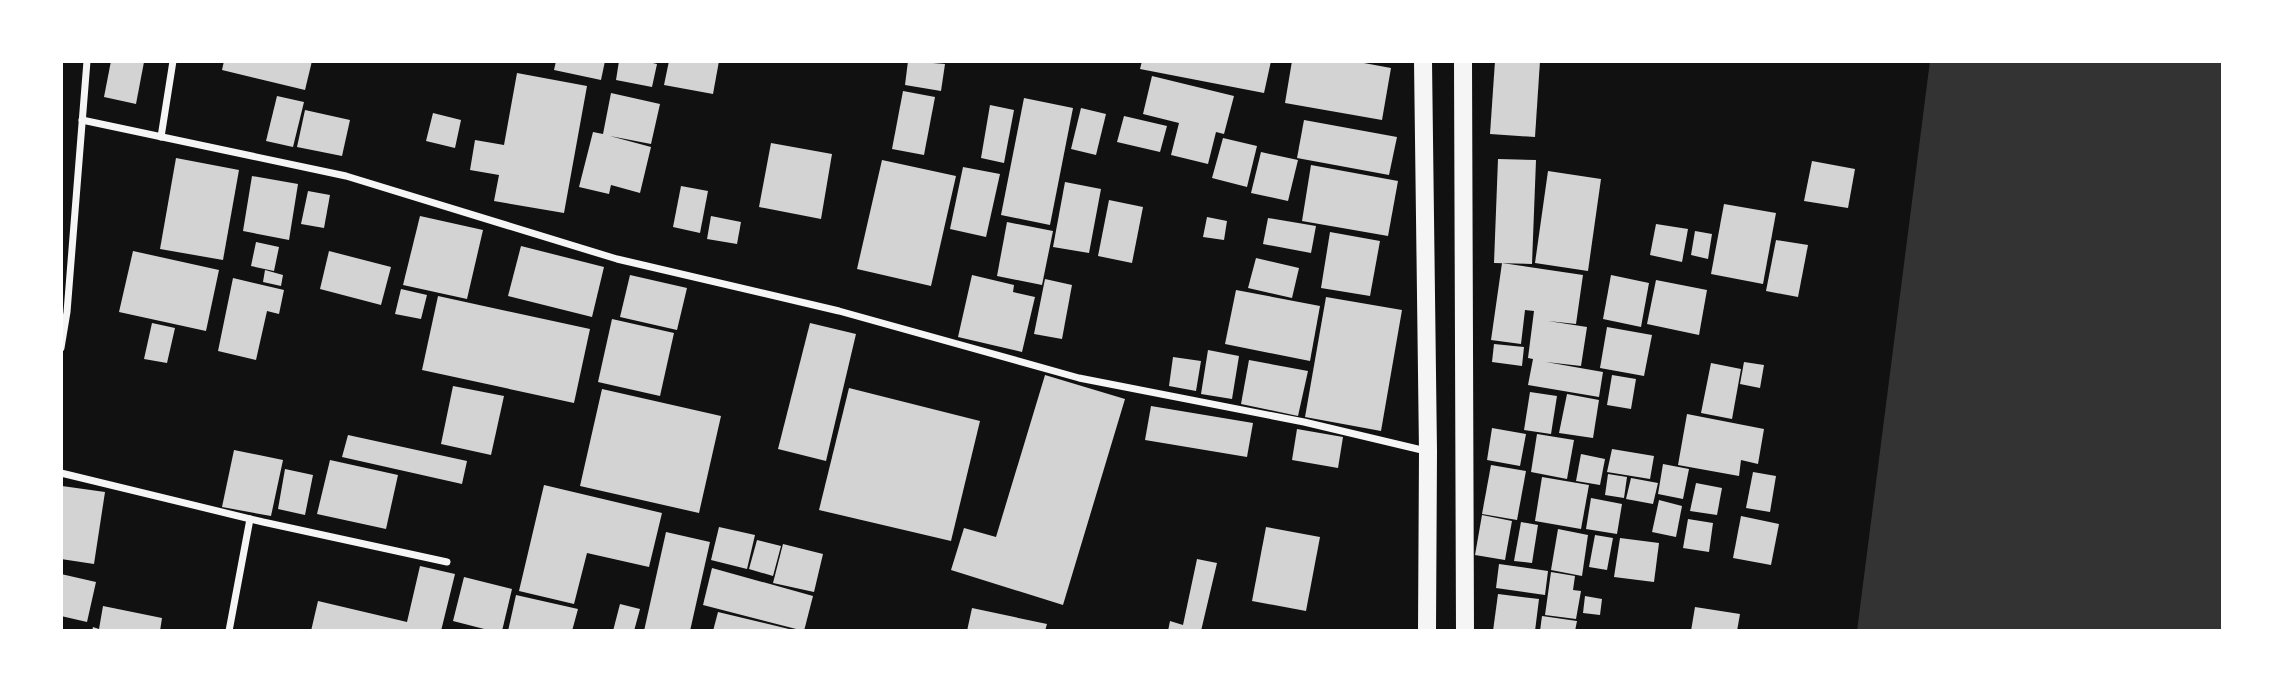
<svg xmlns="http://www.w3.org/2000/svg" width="2284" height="692" font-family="Quicksand,sans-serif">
  <rect width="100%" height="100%" fill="#111"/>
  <!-- water -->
  <polygon fill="#333" points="1930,61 2223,61 2223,631 1857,631"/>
  <!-- building -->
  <g fill="#d3d3d3">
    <polygon points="111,61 144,62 136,104 104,97"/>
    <polygon points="224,61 312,61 305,90 222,70"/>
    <polygon points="556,61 605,61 601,80 554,70"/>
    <polygon points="619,61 644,61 657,64 652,87 616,80"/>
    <polygon points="669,61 719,61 713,94 664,85"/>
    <polygon points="908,61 945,64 941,91 905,85"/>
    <polygon points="1142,61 1271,61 1264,93 1140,69"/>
    <polygon points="1292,61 1353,61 1391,68 1382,120 1285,103"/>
    <polygon points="1495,61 1540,61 1535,137 1490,134"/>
    <polygon points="517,73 587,86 564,213 494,201 499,175 470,170 475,140 504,145"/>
    <polygon points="1152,76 1234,96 1224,134 1216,132 1208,164 1171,155 1179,123 1143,114"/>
    <polygon points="903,91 935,97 924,155 892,149"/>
    <polygon points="611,93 660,104 651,144 610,136 651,147 640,193 611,185 609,194 579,187 593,132 603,134"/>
    <polygon points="277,96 304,102 293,147 266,141"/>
    <polygon points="1024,98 1073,108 1050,225 1001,215"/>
    <polygon points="990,105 1014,110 1004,163 981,158"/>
    <polygon points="1081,108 1106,114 1096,155 1071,149"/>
    <polygon points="305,110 350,120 342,156 297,147"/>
    <polygon points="433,113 461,120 455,148 426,141"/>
    <polygon points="1124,116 1167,126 1160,152 1117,142"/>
    <polygon points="1304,120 1397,137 1389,175 1297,158"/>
    <polygon points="1223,138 1257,146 1247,187 1212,178"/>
    <polygon points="771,143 832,154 821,219 759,207"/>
    <polygon points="1261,152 1298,160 1288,201 1251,193"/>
    <polygon points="176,158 239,170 223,260 160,249"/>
    <polygon points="1498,159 1536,160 1532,264 1494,263"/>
    <polygon points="882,160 956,176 931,286 857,269"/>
    <polygon points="1812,161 1855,169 1848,208 1804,201"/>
    <polygon points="1311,165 1398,181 1388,236 1302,221"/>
    <polygon points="963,167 1000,174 986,237 950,229"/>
    <polygon points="1548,171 1601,179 1588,271 1535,263"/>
    <polygon points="252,176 298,184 289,240 243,231"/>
    <polygon points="1065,182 1101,189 1089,253 1053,247"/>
    <polygon points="681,186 708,191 700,233 673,227"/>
    <polygon points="308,191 330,195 324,228 301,224"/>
    <polygon points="1109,200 1143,207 1132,263 1098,256"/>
    <polygon points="1724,204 1776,213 1763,284 1711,274"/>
    <polygon points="420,216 483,230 467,299 403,285"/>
    <polygon points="711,216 741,222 737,244 707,239"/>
    <polygon points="1207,217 1227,221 1224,240 1203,237"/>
    <polygon points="1268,218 1316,226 1311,253 1263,244"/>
    <polygon points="1007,222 1053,231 1042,285 997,276"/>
    <polygon points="1656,224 1688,229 1682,262 1650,255"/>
    <polygon points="1695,231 1712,234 1708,259 1691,255"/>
    <polygon points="1330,232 1380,241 1370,296 1321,288"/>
    <polygon points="1776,240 1808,245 1798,297 1766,291"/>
    <polygon points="256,242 279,247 274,271 251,266"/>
    <polygon points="521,246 604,267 592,317 508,296"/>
    <polygon points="133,251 219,270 206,331 119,312"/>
    <polygon points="329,251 391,267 381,305 320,289"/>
    <polygon points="1256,258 1299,268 1292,298 1248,288"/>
    <polygon points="1502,263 1583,275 1576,324 1548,321 1587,327 1581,366 1546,362 1603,372 1599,397 1528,385 1533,359 1528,358 1534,311 1525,310 1521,344 1491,340"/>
    <polygon points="265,270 283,275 281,286 263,282"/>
    <polygon points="630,275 687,288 677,330 620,317"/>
    <polygon points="972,275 1014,285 1013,292 1035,297 1022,352 958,337"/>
    <polygon points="1611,275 1649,283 1641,327 1603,319"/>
    <polygon points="233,278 284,290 279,314 267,311 256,360 218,351"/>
    <polygon points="1045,279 1072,285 1062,339 1034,334"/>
    <polygon points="1656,280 1707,290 1699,335 1647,324"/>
    <polygon points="401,289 427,295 421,319 395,314"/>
    <polygon points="1236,290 1320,306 1310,361 1225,344"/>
    <polygon points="438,296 590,329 574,403 422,370"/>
    <polygon points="1326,297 1402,310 1381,431 1305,417"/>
    <polygon points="612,319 674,333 660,396 598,382"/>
    <polygon points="152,323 175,328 167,363 144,359"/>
    <polygon points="810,323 856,334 826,461 778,449"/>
    <polygon points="1607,327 1652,335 1644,376 1600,368"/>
    <polygon points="1494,344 1524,347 1522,366 1492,362"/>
    <polygon points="1208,350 1239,356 1232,399 1201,394"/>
    <polygon points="1173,357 1201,361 1196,391 1169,386"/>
    <polygon points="1249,360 1308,371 1298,416 1241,404"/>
    <polygon points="1744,362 1764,365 1760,388 1740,384"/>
    <polygon points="1711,363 1741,369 1732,419 1701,413"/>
    <polygon points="1045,375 1125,399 1063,605 951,570 964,528 996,537"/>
    <polygon points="1612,375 1636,379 1631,409 1607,405"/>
    <polygon points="453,386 504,396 491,455 441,444"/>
    <polygon points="849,388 980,421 951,541 819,510"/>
    <polygon points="602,389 721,416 699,513 580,486"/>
    <polygon points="1530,392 1557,396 1551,434 1524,430"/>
    <polygon points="1567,394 1599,400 1593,438 1559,433"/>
    <polygon points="1151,406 1253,423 1247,457 1145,440"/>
    <polygon points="1687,414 1764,429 1758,464 1741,460 1739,476 1678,465"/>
    <polygon points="1492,428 1526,434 1520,466 1487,460"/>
    <polygon points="1297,429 1343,437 1338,468 1292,460"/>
    <polygon points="1537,434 1574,440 1567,479 1531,472"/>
    <polygon points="348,435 467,461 462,484 342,457"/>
    <polygon points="1612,449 1654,456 1650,479 1607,472"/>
    <polygon points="234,450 283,460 271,516 222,507"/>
    <polygon points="1581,454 1605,459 1600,485 1576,481"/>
    <polygon points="330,460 398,475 386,529 317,514"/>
    <polygon points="1663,464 1689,469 1683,499 1658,494"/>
    <polygon points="1491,465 1526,471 1517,520 1482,514"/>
    <polygon points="285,469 313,475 305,515 278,509"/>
    <polygon points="1753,472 1776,476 1770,512 1746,508"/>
    <polygon points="1608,474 1627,477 1624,498 1605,495"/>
    <polygon points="1542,477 1589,485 1581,529 1535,521"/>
    <polygon points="1631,478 1658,483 1653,504 1626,499"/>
    <polygon points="1696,483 1722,488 1717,515 1690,511"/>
    <polygon points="544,485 662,513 649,567 587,553 574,604 519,591"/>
    <polygon points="62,486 105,492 94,564 61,559"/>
    <polygon points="1591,498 1622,504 1617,534 1586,529"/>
    <polygon points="1659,500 1682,506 1676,537 1652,532"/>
    <polygon points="1482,515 1512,521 1505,560 1475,555"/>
    <polygon points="1741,516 1779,524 1771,565 1733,558"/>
    <polygon points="1688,519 1713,523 1709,552 1683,548"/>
    <polygon points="1521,522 1538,525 1532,563 1514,561"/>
    <polygon points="719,527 755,535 747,569 711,560"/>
    <polygon points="1266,527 1320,537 1306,611 1252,601"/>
    <polygon points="1558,529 1588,535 1582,576 1551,570"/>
    <polygon points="666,532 710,542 690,631 644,631"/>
    <polygon points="1595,535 1613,538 1607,570 1589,567"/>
    <polygon points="1620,538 1659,543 1654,582 1614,577"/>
    <polygon points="757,540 781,546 773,576 749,569"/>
    <polygon points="783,544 823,554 814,592 773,583"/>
    <polygon points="1197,559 1217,563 1201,631 1168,631 1170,621 1183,625"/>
    <polygon points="1499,564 1548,571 1545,595 1496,588"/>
    <polygon points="420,566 455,574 441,631 311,631 318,601 407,622"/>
    <polygon points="712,568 813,596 804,631 703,605"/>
    <polygon points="1551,572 1575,576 1573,590 1581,591 1576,619 1545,615"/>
    <polygon points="61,574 96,582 87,622 61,616"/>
    <polygon points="464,577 512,589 502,631 492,631 453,621"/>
    <polygon points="1498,594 1539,599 1535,631 1493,631"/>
    <polygon points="516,595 578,609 572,631 508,631"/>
    <polygon points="1585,596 1602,599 1600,615 1583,613"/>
    <polygon points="620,604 640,609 634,631 613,631"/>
    <polygon points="103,606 162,618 160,631 92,631 93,627 99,629"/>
    <polygon points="1695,607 1740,614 1737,631 1691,631"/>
    <polygon points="972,608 1047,624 1045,631 967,631"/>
    <polygon points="718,612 793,630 793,631 713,631"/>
    <polygon points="1542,616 1577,621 1575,631 1540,631"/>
  </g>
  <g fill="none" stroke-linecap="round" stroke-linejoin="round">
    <!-- minor -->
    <g stroke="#f5f5f5" stroke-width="7">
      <polyline points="82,120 346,176 617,259 839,311 1079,378 1304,422 1426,451"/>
      <polyline points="161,137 173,61"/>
      <polyline points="61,348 67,312 87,61"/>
      <polyline points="61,473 263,522 447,562"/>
      <polyline points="229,631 250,519"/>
    </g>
    <!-- primary -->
    <g stroke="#f5f5f5" stroke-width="18">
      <polyline points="1423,61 1428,451 1427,631"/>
      <polyline points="1463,61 1465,631"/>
    </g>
  </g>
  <!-- border -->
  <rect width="2284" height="692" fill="none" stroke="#ffffff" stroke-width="126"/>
</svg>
